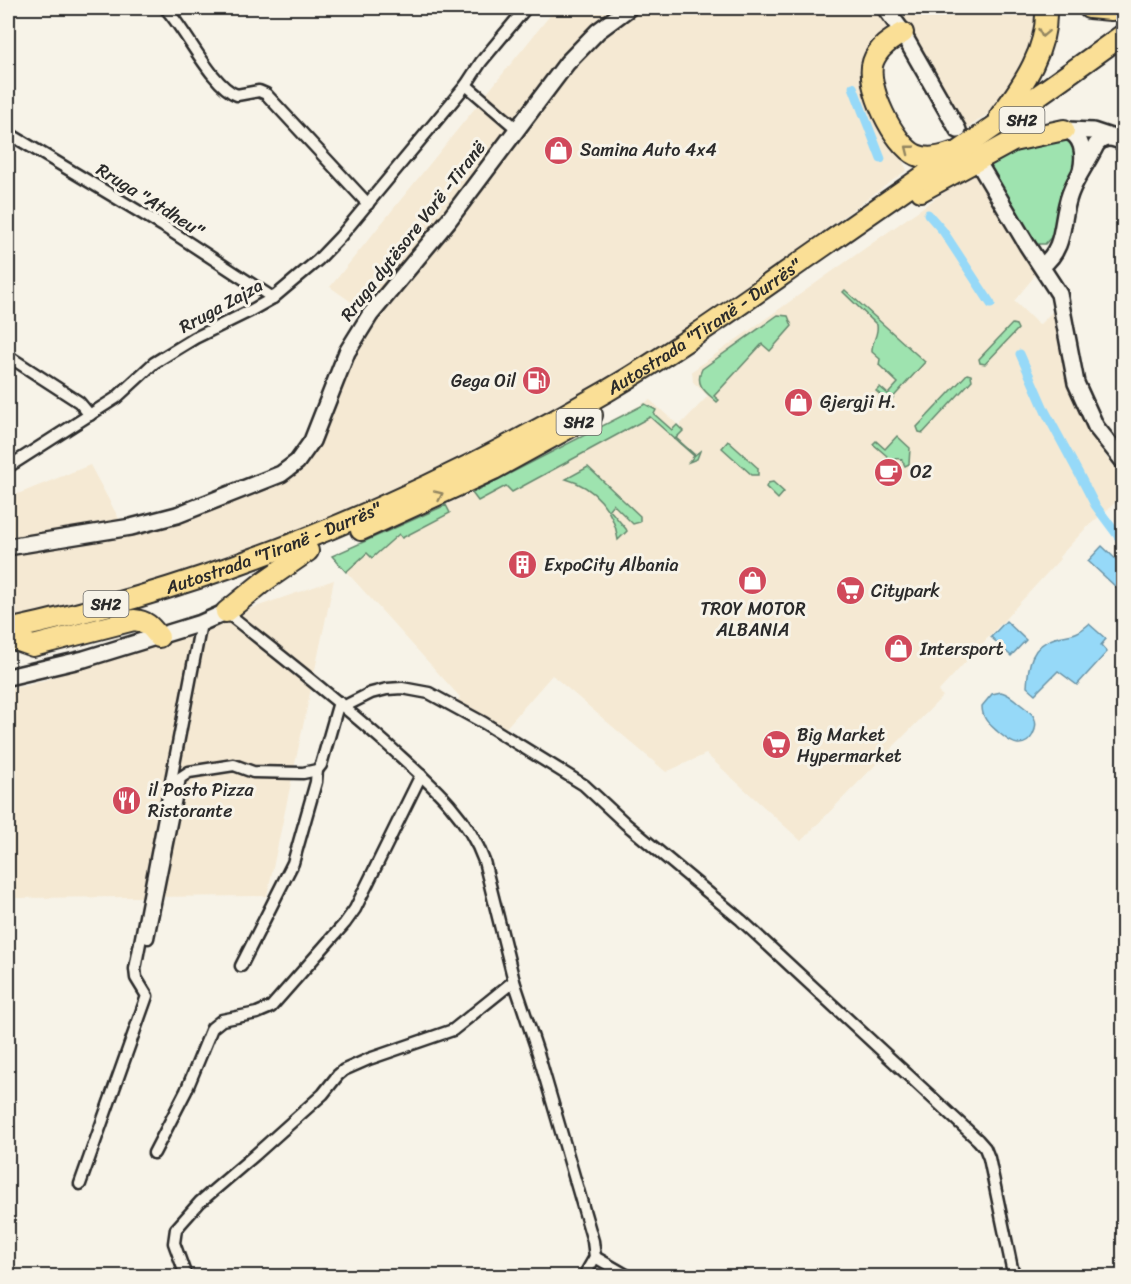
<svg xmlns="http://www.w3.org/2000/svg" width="1131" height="1284" font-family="Sriracha,sans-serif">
  <rect width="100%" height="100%" fill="#f7f3e8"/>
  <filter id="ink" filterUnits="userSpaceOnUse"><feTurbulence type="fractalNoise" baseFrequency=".0167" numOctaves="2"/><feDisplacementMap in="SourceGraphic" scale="12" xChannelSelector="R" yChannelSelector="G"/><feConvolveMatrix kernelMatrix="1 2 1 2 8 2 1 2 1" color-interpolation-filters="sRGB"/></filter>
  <g filter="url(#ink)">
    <!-- built -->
    <g fill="#f5e9d3">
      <polygon points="556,8 878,8 887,22 886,32 872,54 886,127 907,170 662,349 554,415 314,527 199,570 77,605 8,621 8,498 90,465 124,528 292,467 370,315 330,287"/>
      <polygon points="894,8 1037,8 1034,42 1012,89 995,101 995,109 966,129"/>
      <polygon points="974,171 1035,271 1033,278 1014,301 1039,325 1054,310 1066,373 1077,409 1107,458 1123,477 1123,496 1086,528 1059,557 1060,559 938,692 943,696 801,841 706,754 666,772 552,675 504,730 457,701 460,697 332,556 472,493 650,400 679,426 708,396 693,382 692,371"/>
      <polygon points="334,580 267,896 8,898 8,689 30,685"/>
    </g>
    <!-- green -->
    <g fill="#9ee3af" stroke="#64876d" stroke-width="1.5">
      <polygon points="1069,136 1079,155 1054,234 1045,244 1035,244 985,163 995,156"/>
      <path d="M845 290 925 362 889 402 876 391 880 387 888 394 898 383 879 365 880 359 872 352C871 342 879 335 877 325L843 292Z"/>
      <path d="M778 315 788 316 792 326 770 351 762 344 714 396 719 400 717 402C706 392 694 385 702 369Z"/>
      <polygon points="1012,324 1016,325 1018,329 985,364 980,363 979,359"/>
      <polygon points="967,374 971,375 972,380 923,433 919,432 917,427"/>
      <polygon points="645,404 656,410 654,414 672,430 677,425 683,431 676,438 695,455 700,451 697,459 689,462 694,456 650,417 512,492 506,486 478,501 472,493"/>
      <path d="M897 436 910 448 909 464 905 466 902 460C893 455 892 464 888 467L887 456 873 444 876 441 885 449Z"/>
      <polygon points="728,441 758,468 758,475 752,475 722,448"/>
      <path d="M588 467 640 516V522L633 524 613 504 609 509 626 529 627 531 618 540C614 510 595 487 566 479Z"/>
      <polygon points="773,482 784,492 778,499 766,487 768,483"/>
      <polygon points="446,505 450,513 402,538 399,534 372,558 367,553 346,572 332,556"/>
    </g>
    <!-- water -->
    <g fill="#96d9f8" stroke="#6b93a6" stroke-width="1.5">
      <polygon points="1102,546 1123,566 1123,581 1117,588 1088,561"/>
      <polygon points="1006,621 1026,640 1011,656 991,637"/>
      <path d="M1089 624 1106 639 1101 645 1107 652 1077 685 1058 671 1035 694 1027 687C1028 665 1031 645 1055 638 1072 633 1074 637 1089 624Z"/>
      <path d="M1001 692C1009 694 1014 699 1020 704 1025 708 1031 712 1034 717 1039 728 1031 745 1018 744 1010 743 1004 737 998 732 989 724 982 719 982 706L992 694Z"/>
    </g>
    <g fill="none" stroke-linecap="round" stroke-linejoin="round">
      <!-- canal -->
      <g stroke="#96d9f8" stroke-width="9">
        <polyline points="853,87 881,159"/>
        <polyline points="928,214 943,231 991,304"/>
        <polyline points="1020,354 1045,411 1079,474 1095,505 1124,544"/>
      </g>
      <defs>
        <g id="street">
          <path d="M165 8C185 28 212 87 237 95L259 91 266 94 368 204"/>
          <polyline points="466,85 517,129"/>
          <polyline points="8,133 163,226 273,298"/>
          <polyline points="8,356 79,402 90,415"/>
          <polyline points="8,467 116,398 154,363 195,338 250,311 273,298 318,260 340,237 466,85 481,62 526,8"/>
          <path d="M226 612C281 656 337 699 389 746 426 780 467 813 484 861L514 981 538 1053 593 1241 595 1257 584 1276"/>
          <polyline points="345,706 371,693 387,689 402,688 429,693 484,723 584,785 626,824 741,920 978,1140 985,1148 989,1158 1012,1268 1016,1276"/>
          <polyline points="148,938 180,778 189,772 234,765 253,772 303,773 317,770 321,765 339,702"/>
          <polyline points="241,966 293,863 316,782 317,770"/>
          <polyline points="154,1153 186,1091 212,1028 222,1020 257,1013 271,1007 345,923 355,909 421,775"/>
          <polyline points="80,1184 147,996 136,978 135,969 201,623"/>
          <polyline points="595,1257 628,1276"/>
          <polyline points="186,1276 174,1243 176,1229 200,1202 255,1155 323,1094 338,1075 344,1070 369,1059 453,1030 514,981"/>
        </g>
        <g id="secondary">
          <polyline points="885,8 899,27 958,130"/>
          <path d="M1064 130C1083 134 1085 154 1081 171"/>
          <polyline points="1067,130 1093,131 1114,138"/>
          <polyline points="982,169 1027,245 1059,294 1076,383 1096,427 1124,462"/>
          <path d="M1042 266C1067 247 1060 221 1070 194 1076 177 1088 162 1096 145 1104 135 1113 137 1124 143"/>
          <polyline points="8,547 131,527 177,515 281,474 297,462 312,441 347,352 370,315 448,221 567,63 598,31 629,8"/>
          <polyline points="8,677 84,659 201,623 226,612"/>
        </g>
        <g id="highway">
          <polyline points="1089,8 1111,10 1124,9"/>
          <path d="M903 33C890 40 878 48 873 62 865 85 894 145 916 155 927 160 941 157 952 153"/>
          <path d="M1000 116C1024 84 1048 49 1046 8"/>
          <polyline points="921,191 1013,141 1064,130"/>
          <polyline points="361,530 494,469 592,415"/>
          <polyline points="226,612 262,583 308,551"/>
          <path id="s1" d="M8 630C218 585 421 499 607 391 682 347 753 295 825 245 925 175 1025 106 1124 34"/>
          <path d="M16 640 33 646 134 620C147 621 151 627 159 637"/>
        </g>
      </defs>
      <!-- street casing -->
      <use href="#street" stroke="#2b2b2b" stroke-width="15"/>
      <!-- secondary casing -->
      <use href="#secondary" stroke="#2b2b2b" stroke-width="20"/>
      <!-- highway casing -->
      <use href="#highway" stroke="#2b2b2b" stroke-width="24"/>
      <!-- street -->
      <use href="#street" stroke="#f7f3e8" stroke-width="10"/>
      <!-- secondary -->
      <use href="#secondary" stroke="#f7f3e8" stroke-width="15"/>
      <!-- highway -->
      <use href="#highway" stroke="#fadf96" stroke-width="20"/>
    </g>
    <!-- one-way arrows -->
    <defs><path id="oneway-chevron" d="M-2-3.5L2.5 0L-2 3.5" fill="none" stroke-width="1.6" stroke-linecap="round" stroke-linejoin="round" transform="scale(1.5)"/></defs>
    <g stroke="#928560">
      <use href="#oneway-chevron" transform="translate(1043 33) rotate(101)"/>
      <use href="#oneway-chevron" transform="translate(909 149) rotate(-142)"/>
      <use href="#oneway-chevron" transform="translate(439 495) rotate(-25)"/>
    </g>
  </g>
  <!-- icons -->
  <defs>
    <symbol id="shop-disc" viewBox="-11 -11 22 22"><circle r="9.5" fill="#d1495b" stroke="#f7f3e8"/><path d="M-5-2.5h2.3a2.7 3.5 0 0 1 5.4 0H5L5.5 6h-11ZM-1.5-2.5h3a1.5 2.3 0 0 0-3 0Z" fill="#fff"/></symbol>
    <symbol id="fuel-disc" viewBox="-11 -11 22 22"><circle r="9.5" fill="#d1495b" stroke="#f7f3e8"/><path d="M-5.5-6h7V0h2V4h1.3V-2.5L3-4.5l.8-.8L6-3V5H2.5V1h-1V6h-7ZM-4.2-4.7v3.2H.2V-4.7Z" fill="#fff"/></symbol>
    <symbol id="cafe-disc" viewBox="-11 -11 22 22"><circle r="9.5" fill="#d1495b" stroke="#f7f3e8"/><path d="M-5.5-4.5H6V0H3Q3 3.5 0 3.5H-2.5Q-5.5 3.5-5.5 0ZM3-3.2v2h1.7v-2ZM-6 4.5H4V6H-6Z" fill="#fff"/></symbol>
    <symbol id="building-disc" viewBox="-11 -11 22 22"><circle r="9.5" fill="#d1495b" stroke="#f7f3e8"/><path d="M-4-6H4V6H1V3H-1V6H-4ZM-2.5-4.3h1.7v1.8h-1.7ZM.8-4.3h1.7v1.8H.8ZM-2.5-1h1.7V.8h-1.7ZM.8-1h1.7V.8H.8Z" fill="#fff"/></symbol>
    <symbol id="supermarket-disc" viewBox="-11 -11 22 22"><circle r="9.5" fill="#d1495b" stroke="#f7f3e8"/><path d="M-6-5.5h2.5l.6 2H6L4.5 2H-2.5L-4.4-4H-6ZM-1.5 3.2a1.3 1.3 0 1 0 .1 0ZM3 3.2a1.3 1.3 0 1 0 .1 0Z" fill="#fff"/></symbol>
    <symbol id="restaurant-disc" viewBox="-11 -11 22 22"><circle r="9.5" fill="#d1495b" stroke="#f7f3e8"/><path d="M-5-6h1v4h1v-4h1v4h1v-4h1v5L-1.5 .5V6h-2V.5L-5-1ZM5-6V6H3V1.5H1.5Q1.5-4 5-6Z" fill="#fff"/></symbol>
  </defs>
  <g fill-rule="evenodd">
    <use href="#shop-disc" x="542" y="134" width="33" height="33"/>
    <use href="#fuel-disc" x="520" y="364" width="33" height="33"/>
    <use href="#shop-disc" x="782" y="386" width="33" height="33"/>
    <use href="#cafe-disc" x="872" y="456" width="33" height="33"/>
    <use href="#building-disc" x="506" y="548" width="33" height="33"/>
    <use href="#shop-disc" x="736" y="564" width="33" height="33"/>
    <use href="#supermarket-disc" x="834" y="574" width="33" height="33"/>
    <use href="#shop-disc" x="882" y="632" width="33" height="33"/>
    <use href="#supermarket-disc" x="760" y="728" width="33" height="33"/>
    <use href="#restaurant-disc" x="110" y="784" width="33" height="33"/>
  </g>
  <g text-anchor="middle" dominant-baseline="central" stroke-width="6" stroke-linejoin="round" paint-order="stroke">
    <!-- shield labels -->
    <g fill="#f7f3e8" stroke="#686764" stroke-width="1.5">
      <rect x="999.5" y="107" width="45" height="26" rx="4.5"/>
      <rect x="556.5" y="409" width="45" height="26" rx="4.5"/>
      <rect x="83.5" y="591" width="45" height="26" rx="4.5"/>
    </g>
    <g font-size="16" font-weight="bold" fill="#2b2b2b">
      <text x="1022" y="120">SH2</text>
      <text x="579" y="422">SH2</text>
      <text x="106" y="604">SH2</text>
    </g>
    <!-- poi labels -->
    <g font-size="18" fill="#2b2b2b" stroke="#f7f3e8" text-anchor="start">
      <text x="580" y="150">Samina Auto 4x4</text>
      <text x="516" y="381" text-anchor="end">Gega Oil</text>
      <text x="820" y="402">Gjergji H.</text>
      <text x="910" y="472">O2</text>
      <text x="544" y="565">ExpoCity Albania</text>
      <text x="871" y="591">Citypark</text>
      <text x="753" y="609" text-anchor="middle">TROY MOTOR<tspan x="753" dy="21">ALBANIA</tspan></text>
      <text x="920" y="649">Intersport</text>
      <text x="797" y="735">Big Market<tspan x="797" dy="21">Hypermarket</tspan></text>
      <text x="148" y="790">il Posto Pizza<tspan x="148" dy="21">Ristorante</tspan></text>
    </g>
    <!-- street labels -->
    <g font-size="18" fill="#2b2b2b" stroke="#f7f3e8">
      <text transform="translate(150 200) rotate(32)">Rruga "Atdheu"</text>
      <text transform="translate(413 231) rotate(-52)">Rruga dytësore Vorë -Tiranë</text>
      <text transform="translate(221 306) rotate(-29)">Rruga Zajza</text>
      <text stroke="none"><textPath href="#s1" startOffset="764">Autostrada "Tiranë - Durrës"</textPath></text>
      <text stroke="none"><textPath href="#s1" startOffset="278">Autostrada "Tiranë - Durrës"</textPath></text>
    </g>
  </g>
  <!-- margin -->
  <rect width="1131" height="1284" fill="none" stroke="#f7f3e8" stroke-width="30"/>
  <rect x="15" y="15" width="1101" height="1254" fill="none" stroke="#2b2b2b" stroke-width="2" filter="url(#ink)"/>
</svg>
